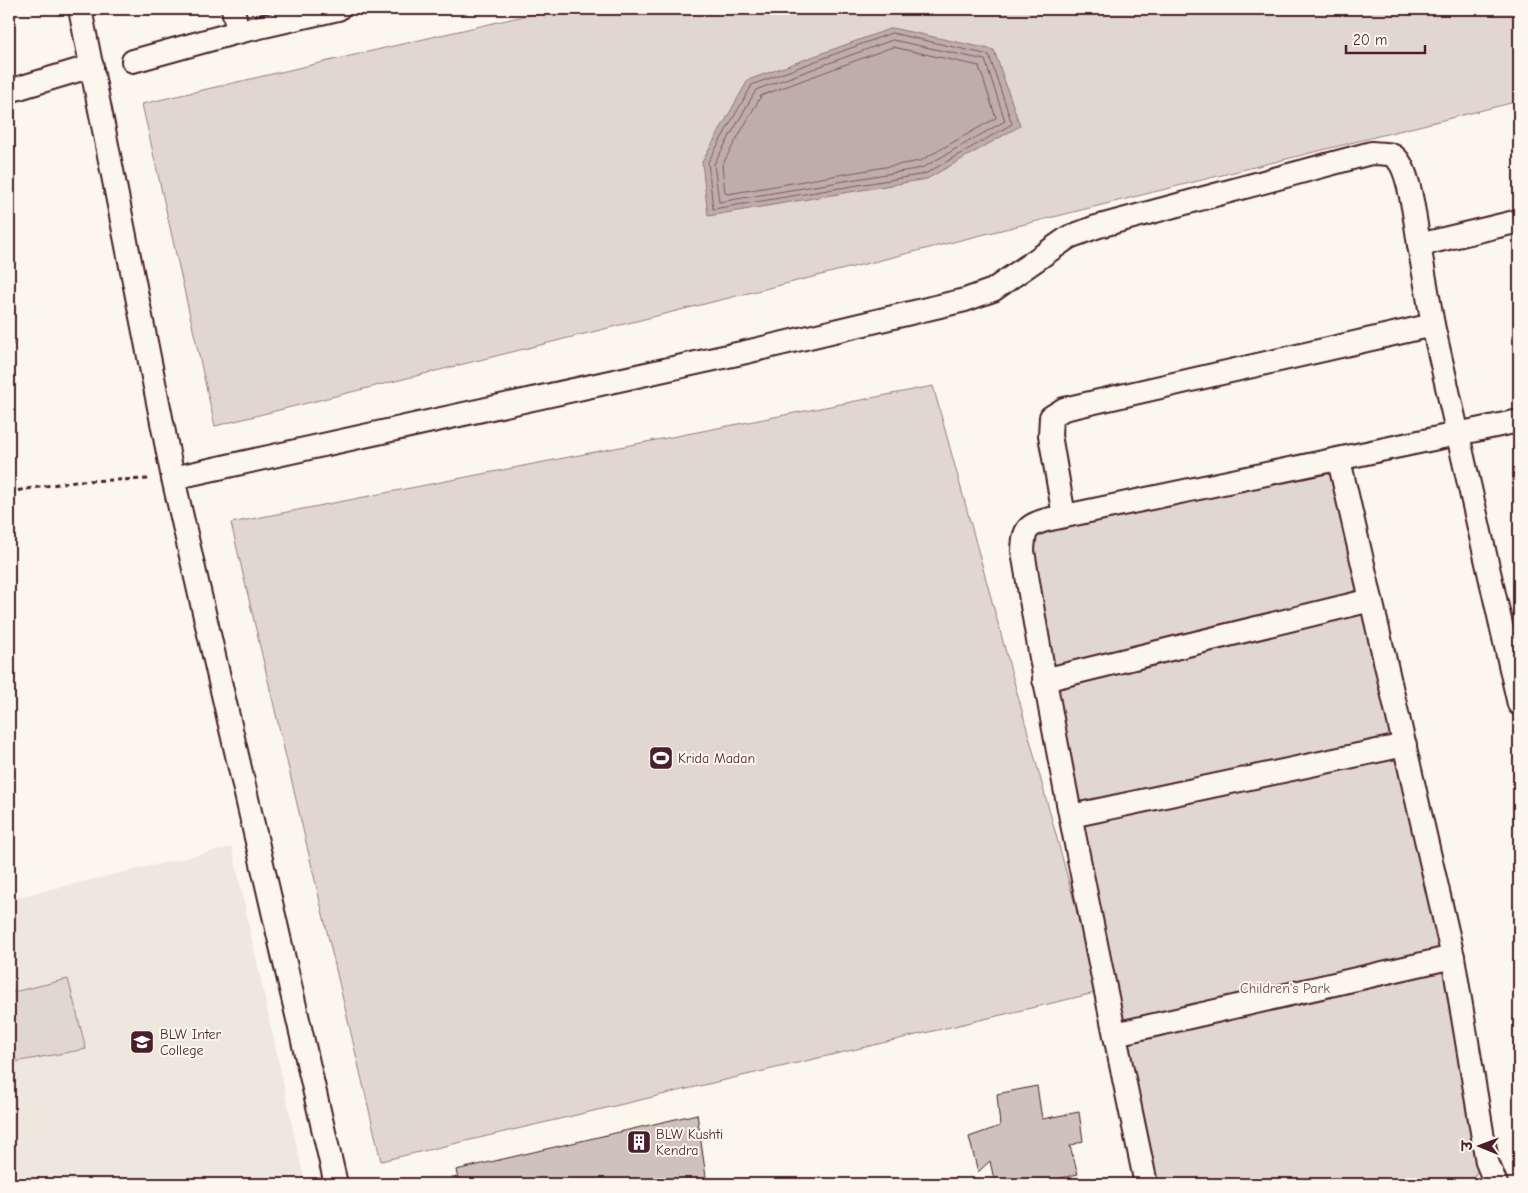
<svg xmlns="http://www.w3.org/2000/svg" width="1528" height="1193" font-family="'Comic Neue','Playpen Sans Deva',sans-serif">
  <rect width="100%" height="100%" fill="#fbf7ec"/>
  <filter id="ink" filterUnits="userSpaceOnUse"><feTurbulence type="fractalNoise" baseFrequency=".02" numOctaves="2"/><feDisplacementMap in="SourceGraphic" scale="10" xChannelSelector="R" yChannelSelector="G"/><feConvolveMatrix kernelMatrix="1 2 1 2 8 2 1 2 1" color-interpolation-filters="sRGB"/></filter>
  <g filter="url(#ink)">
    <!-- built -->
    <polygon fill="#eee7de" points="232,847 305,1184 9,1184 9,899"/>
    <!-- green -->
    <g fill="#e2d7d0" stroke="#967b7e">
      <polygon points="554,9 1519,9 1519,101 215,426 142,104"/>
      <polygon points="933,386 1099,992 381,1161 231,523"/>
      <polygon points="1339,460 1453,957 1479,1169 1469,1184 1149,1184 1024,535"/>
      <polygon points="68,979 86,1049 9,1063 9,993"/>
    </g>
    <!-- water -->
    <polygon fill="#bfadaa" stroke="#907477" points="892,28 994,50 1020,126 927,179 708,216 702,162 748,80"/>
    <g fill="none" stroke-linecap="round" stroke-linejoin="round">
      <!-- shore -->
      <g stroke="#79585e" stroke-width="1">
        <polygon points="892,33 989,55 1012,124 925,174 713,209 708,162 752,85"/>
        <polygon points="893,40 985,60 1005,121 922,168 719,202 714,164 756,90"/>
        <polygon points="893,47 979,66 996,118 920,161 728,194 725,193 722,165 761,96"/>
      </g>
    </g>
    <!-- building -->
    <g fill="#cfc2bc" stroke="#4a1f2b">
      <polygon points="1037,1086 1042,1119 1079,1112 1083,1141 1070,1146 1078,1174 1036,1184 995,1184 990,1161 978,1172 969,1137 1000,1126 997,1094"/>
      <polygon points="697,1114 707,1184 459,1184 456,1170"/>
    </g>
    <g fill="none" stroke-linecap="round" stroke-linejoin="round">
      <defs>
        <g id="minor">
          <polyline points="80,9 173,478 336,1184"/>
          <polyline points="233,9 238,32"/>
          <polyline points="133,61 238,32 338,9"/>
          <polyline points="9,91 92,66"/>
          <polyline points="1519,221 1419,245 1433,325 1519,704"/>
          <polyline points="1339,460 1453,957 1487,1162 1496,1184"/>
          <path d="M173 478 746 352 965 300 993 290 1069 237 1096 227 1371 153C1380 154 1391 152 1397 159 1410 172 1416 226 1419 245"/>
          <polyline points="1064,516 1050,435 1051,417 1064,409 1433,325"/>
          <polyline points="1044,680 1371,600"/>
          <polyline points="1071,816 1405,745"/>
          <polyline points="1115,1034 1453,957"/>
          <path d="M1146 1184C1102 974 1057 763 1023 551 1024 530 1026 526 1046 520L1519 421"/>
        </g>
      </defs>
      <!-- minor casing -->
      <use href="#minor" stroke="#4a1f2b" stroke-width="26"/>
      <!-- path -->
      <g stroke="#4a1f2b" stroke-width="3" stroke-dasharray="5 4" stroke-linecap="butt">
        <polyline points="9,296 11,300 12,342 9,361"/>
        <polyline points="9,492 76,481 150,479"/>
      </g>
      <!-- minor -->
      <use href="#minor" stroke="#fbf7ec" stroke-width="22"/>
    </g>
  </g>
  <!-- icons -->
  <defs>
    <symbol id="stadium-square" viewBox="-11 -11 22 22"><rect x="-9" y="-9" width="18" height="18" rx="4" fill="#4a1f2b" stroke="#fbf7ec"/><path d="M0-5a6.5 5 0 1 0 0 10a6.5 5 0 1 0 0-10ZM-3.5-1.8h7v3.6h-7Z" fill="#fff"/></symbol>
    <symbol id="university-square" viewBox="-11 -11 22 22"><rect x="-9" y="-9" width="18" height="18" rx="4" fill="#4a1f2b" stroke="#fbf7ec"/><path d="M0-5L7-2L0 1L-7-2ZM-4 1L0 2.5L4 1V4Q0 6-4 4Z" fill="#fff"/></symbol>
    <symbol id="building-square" viewBox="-11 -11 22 22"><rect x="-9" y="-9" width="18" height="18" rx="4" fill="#4a1f2b" stroke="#fbf7ec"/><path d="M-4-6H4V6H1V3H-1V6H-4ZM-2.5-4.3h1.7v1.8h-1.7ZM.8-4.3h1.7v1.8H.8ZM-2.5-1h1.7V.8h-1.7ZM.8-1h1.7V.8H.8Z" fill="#fff"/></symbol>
  </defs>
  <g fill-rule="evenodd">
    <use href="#stadium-square" x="647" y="744" width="28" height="28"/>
    <use href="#university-square" x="128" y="1028" width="28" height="28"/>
    <use href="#building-square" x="625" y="1128" width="28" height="28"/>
  </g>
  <g text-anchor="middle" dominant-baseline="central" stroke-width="4" stroke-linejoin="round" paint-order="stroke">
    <!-- poi labels -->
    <g font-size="14" fill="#4a1f2b" stroke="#fbf7ec" text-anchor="start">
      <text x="678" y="758">Krida Madan</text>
      <text x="160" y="1034">BLW Inter<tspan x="160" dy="16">College</tspan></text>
      <text x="656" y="1134">BLW Kushti<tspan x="656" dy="16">Kendra</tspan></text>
    </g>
    <!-- park labels -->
    <g font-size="14" fill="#704d54" stroke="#fbf7ec">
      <text x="1285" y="988">Children's Park</text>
    </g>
  </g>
  <!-- margin -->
  <rect width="1528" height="1193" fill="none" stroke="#fbf7ec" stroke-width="30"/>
  <rect x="15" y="15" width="1498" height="1163" fill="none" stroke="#4a1f2b" stroke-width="2" filter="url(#ink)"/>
  <!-- north arrow -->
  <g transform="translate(1480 1146) rotate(271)" stroke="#fbf7ec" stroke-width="4" paint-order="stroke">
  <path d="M0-4L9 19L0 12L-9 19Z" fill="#4a1f2b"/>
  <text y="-8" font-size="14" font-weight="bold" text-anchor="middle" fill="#4a1f2b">उ</text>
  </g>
  <!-- scale -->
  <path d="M1346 45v8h79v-8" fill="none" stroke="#4a1f2b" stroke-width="2.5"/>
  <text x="1353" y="45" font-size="15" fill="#4a1f2b" stroke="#fbf7ec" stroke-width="4" paint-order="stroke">20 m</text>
</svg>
